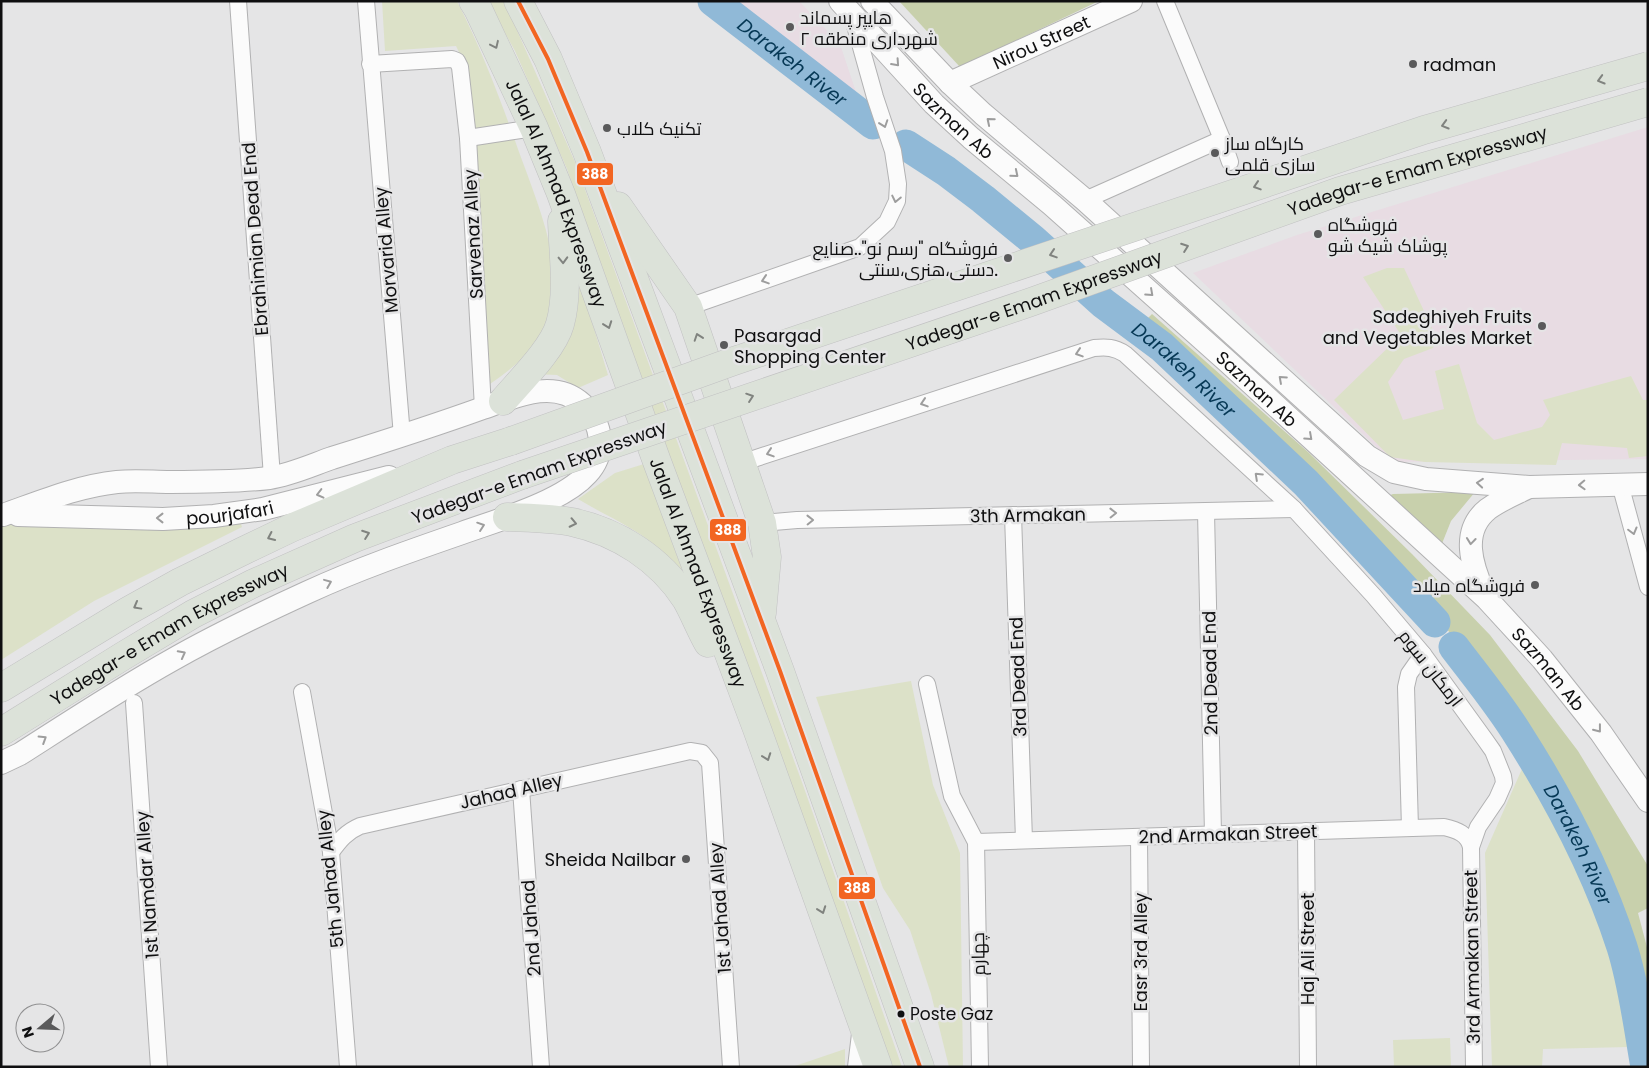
<svg xmlns="http://www.w3.org/2000/svg" width="1649" height="1068" font-family="Poppins,Cairo,sans-serif">
  <rect width="100%" height="100%" fill="#e5e5e6"/>
  <!-- commercial -->
  <g fill="#e8dce3">
    <polygon points="724,1 799,1 840,44 861,107"/>
    <polygon points="1648,127 1648,459 1392,462 1193,273 1297,235"/>
  </g>
  <!-- green -->
  <g fill="#dce1c8">
    <path d="M382 1H457C482 50 501 101 519 152 536 199 561 256 553 307 552 311 550 316 548 321 536 351 515 366 490 384L474 113 468 71 456 46 385 51Z"/>
    <polygon points="487,1 504,1 575,162 617,277 803,785 902,1067 889,1067 608,292 567,169 515,51"/>
    <polygon points="573,259 608,375 578,388 557,375 534,374"/>
    <polygon points="1387,268 1404,268 1437,339 1433,348 1404,359 1388,382 1403,420 1444,409 1435,371 1459,364 1477,423 1494,440 1542,427 1550,415 1543,400 1631,376 1643,400 1648,400 1648,456 1629,458 1627,448 1562,443 1556,465 1425,462 1390,457 1334,400 1401,335 1363,277"/>
    <path d="M644 464 690 592C682 580 675 567 666 556 643 530 607 517 578 499L615 473Z"/>
    <polygon points="240,521 242,527 94,601 1,660 1,525"/>
    <polygon points="911,681 933,785 960,853 963,1067 949,1067 931,994 910,930 883,888 816,697"/>
    <polygon points="1525,762 1549,802 1572,845 1613,949 1629,1047 1543,1049 1542,1067 1492,1067 1485,853"/>
    <polygon points="1450,1038 1451,1067 1394,1067 1393,1040"/>
    <polygon points="845,1049 845,1067 792,1067"/>
  </g>
  <!-- forest -->
  <g fill="#c8d0ac">
    <polygon points="899,1 1099,1 960,67"/>
    <polygon points="1152,314 1308,452 1412,554 1490,635 1578,751 1648,866 1648,908 1638,913 1648,951 1648,1051 1630,956 1573,811 1496,687 1406,581 1319,483 1143,323"/>
    <polygon points="1475,492 1451,521 1441,546 1388,496 1393,494"/>
  </g>
  <g fill="none" stroke-linecap="round" stroke-linejoin="round">
    <!-- river -->
    <g stroke="#90b9d7" stroke-width="31">
      <path id="s1" d="M713 1 873 124"/>
      <path id="s2" d="M906 145 946 171 983 199 1033 240 1103 303 1162 347 1306 483 1435 622"/>
      <path id="s3" d="M1454 647C1476 676 1500 705 1519 736 1561 802 1598 873 1622 947 1634 985 1639 1028 1646 1067"/>
    </g>
    <defs>
      <g id="street">
        <polyline points="238,1 272,477"/>
        <polyline points="366,1 402,436"/>
        <polyline points="1165,1 1222,139 1230,162"/>
        <polyline points="370,64 452,59 457,61 460,67 468,138 483,408"/>
        <polyline points="468,138 534,128"/>
        <polyline points="1085,200 1222,139"/>
        <polyline points="688,307 860,247 887,222 897,201 898,184 893,151 875,97 852,15"/>
        <path d="M741 463 1094 348C1107 347 1114 347 1125 354L1294 509 1373 595 1423 654 1486 741 1493 751 1503 776 1504 783 1497 799 1478 827 1471 847 1474 1067"/>
        <polyline points="1620,484 1648,587"/>
        <polyline points="1206,512 1213,834"/>
        <polyline points="1013,515 1024,840"/>
        <polyline points="762,523 797,520 1294,509"/>
        <polyline points="927,684 952,796 976,842 980,1067"/>
        <polyline points="302,692 331,852 348,1067"/>
        <polyline points="134,703 159,1067"/>
        <polyline points="521,789 541,1067"/>
        <polyline points="1410,828 1406,687 1409,674 1423,654"/>
        <polyline points="1306,831 1308,1067"/>
        <polyline points="1139,837 1141,1067"/>
        <path d="M976 842 1444 827C1457 830 1468 834 1471 847"/>
        <path d="M331 852C340 840 346 832 360 826L690 751 702 753 710 763 731 1067"/>
      </g>
      <g id="secondary">
        <path id="s4" d="M840 1 934 104 971 138 1052 205 1228 362 1487 599 1542 659 1601 733 1648 801"/>
        <polyline points="872,1 950,83 983,114 1085,200 1367,456 1394,472 1426,479 1529,487 1648,484"/>
        <path id="s5" d="M950 83 1131 1"/>
        <path id="s6" d="M18 515 163 519 214 516 263 509 389 477"/>
        <path d="M1484 593C1472 566 1460 531 1488 509 1500 500 1515 494 1529 487"/>
        <path d="M1 763 20 754C70 722 120 689 172 660 216 635 262 613 308 592 358 569 410 551 462 533 498 520 562 502 587 474 607 452 603 424 582 404 554 378 514 397 483 408 433 426 383 442 332 458 312 465 290 475 269 478 237 482 203 482 170 482 153 482 135 480 117 482 78 486 40 502 3 515"/>
        <polyline points="859,1067 864,1026"/>
      </g>
      <g id="highway">
        <path id="s7" d="M473 1 478 9 534 128 561 194 656 459 757 729 878 1067"/>
        <polyline points="518,1 548,59 587,152 780,671 920,1067"/>
        <polyline points="618,206 688,307 762,523 767,557 762,613"/>
        <path d="M503 401C520 381 553 349 560 324 569 292 563 254 562 221"/>
        <path d="M507 517C528 518 551 518 572 522 618 532 660 559 686 599 694 613 700 629 708 643"/>
        <polyline points="1,688 128,611 180,582 243,551 291,528 452,460 511,441"/>
        <path id="s8" d="M1 732 123 656 193 614 254 583 355 538 522 475"/>
      </g>
    </defs>
    <!-- street casing -->
    <use href="#street" stroke="#b1b1b2" stroke-width="18"/>
    <!-- secondary casing -->
    <use href="#secondary" stroke="#b1b1b2" stroke-width="24"/>
    <!-- highway casing -->
    <use href="#highway" stroke="#c1c1c2" stroke-width="29"/>
    <!-- street -->
    <use href="#street" stroke="#fbfbfb" stroke-width="16"/>
    <!-- secondary -->
    <use href="#secondary" stroke="#fbfbfb" stroke-width="22"/>
    <!-- highway -->
    <use href="#highway" stroke="#dce2d9" stroke-width="28"/>
    <defs>
      <g id="highway-bridge">
        <polyline points="511,441 734,361 1424,130 1648,66"/>
        <path id="s9" d="M522 475 1031 302 1340 191 1648 102"/>
      </g>
    </defs>
    <!-- highway-bridge casing -->
    <use href="#highway-bridge" stroke="#c1c1c2" stroke-width="29" stroke-linecap="butt"/>
    <!-- highway-bridge -->
    <use href="#highway-bridge" stroke="#dce2d9" stroke-width="28"/>
    <defs>
      <polyline id="bus-1" points="518,1 548,59 587,152 780,671 920,1067"/>
    </defs>
    <!-- bus-1 casing -->
    <use href="#bus-1" stroke="#e5e5e6" stroke-width="8"/>
    <!-- bus-1 -->
    <use href="#bus-1" stroke="#f26522" stroke-width="4"/>
  </g>
  <!-- one-way arrows -->
  <defs><path id="oneway-chevron" d="M-2-3.5L2.5 0L-2 3.5" fill="none" stroke-width="1.6" stroke-linecap="round" stroke-linejoin="round" transform="scale(1.25)"/></defs>
  <g stroke="#80837f">
    <use href="#oneway-chevron" transform="translate(495 45) rotate(65)"/>
    <use href="#oneway-chevron" transform="translate(1601 80) rotate(164)"/>
    <use href="#oneway-chevron" transform="translate(1445 125) rotate(164)"/>
    <use href="#oneway-chevron" transform="translate(1257 186) rotate(162)"/>
    <use href="#oneway-chevron" transform="translate(1185 247) rotate(-20)"/>
    <use href="#oneway-chevron" transform="translate(1053 254) rotate(162)"/>
    <use href="#oneway-chevron" transform="translate(563 260) rotate(88)"/>
    <use href="#oneway-chevron" transform="translate(608 325) rotate(70)"/>
    <use href="#oneway-chevron" transform="translate(698 337) rotate(-109)"/>
    <use href="#oneway-chevron" transform="translate(750 397) rotate(-19)"/>
    <use href="#oneway-chevron" transform="translate(573 523) rotate(12)"/>
    <use href="#oneway-chevron" transform="translate(366 534) rotate(-20)"/>
    <use href="#oneway-chevron" transform="translate(271 537) rotate(155)"/>
    <use href="#oneway-chevron" transform="translate(137 606) rotate(151)"/>
    <use href="#oneway-chevron" transform="translate(767 757) rotate(70)"/>
    <use href="#oneway-chevron" transform="translate(822 910) rotate(70)"/>
  </g>
  <g stroke="#9d9d9d">
    <use href="#oneway-chevron" transform="translate(896 63) rotate(48)"/>
    <use href="#oneway-chevron" transform="translate(990 121) rotate(-140)"/>
    <use href="#oneway-chevron" transform="translate(884 124) rotate(71)"/>
    <use href="#oneway-chevron" transform="translate(1015 174) rotate(40)"/>
    <use href="#oneway-chevron" transform="translate(896 199) rotate(102)"/>
    <use href="#oneway-chevron" transform="translate(765 280) rotate(162)"/>
    <use href="#oneway-chevron" transform="translate(1150 293) rotate(42)"/>
    <use href="#oneway-chevron" transform="translate(1079 353) rotate(162)"/>
    <use href="#oneway-chevron" transform="translate(1282 379) rotate(-138)"/>
    <use href="#oneway-chevron" transform="translate(924 403) rotate(162)"/>
    <use href="#oneway-chevron" transform="translate(1309 437) rotate(42)"/>
    <use href="#oneway-chevron" transform="translate(770 453) rotate(162)"/>
    <use href="#oneway-chevron" transform="translate(1258 476) rotate(-137)"/>
    <use href="#oneway-chevron" transform="translate(1480 483) rotate(-175)"/>
    <use href="#oneway-chevron" transform="translate(1582 485) rotate(178)"/>
    <use href="#oneway-chevron" transform="translate(320 494) rotate(166)"/>
    <use href="#oneway-chevron" transform="translate(1113 513) rotate(-1)"/>
    <use href="#oneway-chevron" transform="translate(160 518) rotate(180)"/>
    <use href="#oneway-chevron" transform="translate(810 520) rotate(-1)"/>
    <use href="#oneway-chevron" transform="translate(481 526) rotate(-19)"/>
    <use href="#oneway-chevron" transform="translate(1633 531) rotate(75)"/>
    <use href="#oneway-chevron" transform="translate(1471 541) rotate(96)"/>
    <use href="#oneway-chevron" transform="translate(328 583) rotate(-22)"/>
    <use href="#oneway-chevron" transform="translate(182 654) rotate(-28)"/>
    <use href="#oneway-chevron" transform="translate(1598 729) rotate(52)"/>
    <use href="#oneway-chevron" transform="translate(43 739) rotate(-32)"/>
  </g>
  <!-- markers -->
  <g fill="#5a5a5b" stroke="#e5e5e6" stroke-width="2">
    <circle cx="790" cy="27" r="5"/>
    <circle cx="1413" cy="64" r="5"/>
    <circle cx="607" cy="128" r="5"/>
    <circle cx="1215" cy="153" r="5"/>
    <circle cx="1318" cy="234" r="5"/>
    <circle cx="1008" cy="258" r="5"/>
    <circle cx="1542" cy="326" r="5"/>
    <circle cx="724" cy="345" r="5"/>
    <circle cx="1535" cy="585" r="5"/>
    <circle cx="686" cy="859" r="5"/>
  </g>
  <circle fill="#0f0f10" stroke="#e5e5e6" stroke-width="2" cx="901" cy="1014" r="4.5"/>
  <g text-anchor="middle" dominant-baseline="central" stroke-width="5" stroke-linejoin="round" paint-order="stroke">
    <!-- bus labels -->
    <g font-size="17" fill="#0f0f10" stroke="#e5e5e6" text-anchor="start">
      <text x="910" y="1014">Poste Gaz</text>
    </g>
    <!-- poi labels -->
    <g font-size="18" fill="#0f0f10" stroke="#e5e5e6" text-anchor="start">
      <text x="800" y="17">هایپر پسماند<tspan x="800" dy="21">شهرداری منطقه ۲</tspan></text>
      <text x="1423" y="64">radman</text>
      <text x="617" y="128">تکنیک کلاب</text>
      <text x="1225" y="143">کارگاه ساز<tspan x="1225" dy="21">سازی قلمی</tspan></text>
      <text x="1328" y="224">فروشگاه<tspan x="1328" dy="21">پوشاک شیک شو</tspan></text>
      <text x="998" y="248" text-anchor="end">فروشگاه "رسم نو"..صنایع<tspan x="998" dy="21">دستی،هنری،سنتی.</tspan></text>
      <text x="1532" y="316" text-anchor="end">Sadeghiyeh Fruits<tspan x="1532" dy="21">and Vegetables Market</tspan></text>
      <text x="734" y="335">Pasargad<tspan x="734" dy="21">Shopping Center</tspan></text>
      <text x="1525" y="585" text-anchor="end">فروشگاه میلاد</text>
      <text x="676" y="859" text-anchor="end">Sheida Nailbar</text>
    </g>
    <!-- street labels -->
    <g font-size="18" fill="#0f0f10" stroke="#e5e5e6">
      <text stroke="none"><textPath href="#s5" startOffset="100">Nirou Street</textPath></text>
      <text stroke="none"><textPath href="#s4" startOffset="165">Sazman Ab</textPath></text>
      <text stroke="none"><textPath href="#s9" startOffset="946">Yadegar-e Emam Expressway</textPath></text>
      <text stroke="none"><textPath href="#s7" startOffset="210">Jalal Al Ahmad Expressway</textPath></text>
      <text transform="translate(473 234) rotate(-93)">Sarvenaz Alley</text>
      <text transform="translate(255 239) rotate(-94)">Ebrahimian Dead End</text>
      <text transform="translate(386 250) rotate(-95)">Morvarid Alley</text>
      <text stroke="none"><textPath href="#s9" startOffset="541">Yadegar-e Emam Expressway</textPath></text>
      <text stroke="none"><textPath href="#s4" startOffset="570">Sazman Ab</textPath></text>
      <text transform="translate(539 472) rotate(-20)">Yadegar-e Emam Expressway</text>
      <text stroke="none"><textPath href="#s6" startOffset="212">pourjafari</textPath></text>
      <text transform="translate(1028 515) rotate(-1)">3th Armakan</text>
      <text stroke="none"><textPath href="#s7" startOffset="615">Jalal Al Ahmad Expressway</textPath></text>
      <text stroke="none"><textPath href="#s8" startOffset="195">Yadegar-e Emam Expressway</textPath></text>
      <text transform="translate(1431 668) rotate(52)">ارمکان سوم</text>
      <text stroke="none"><textPath href="#s4" startOffset="975">Sazman Ab</textPath></text>
      <text transform="translate(1210 673) rotate(-91)">2nd Dead End</text>
      <text transform="translate(1018 677) rotate(-92)">3rd Dead End</text>
      <text transform="translate(511 791) rotate(-13)">Jahad Alley</text>
      <text transform="translate(1228 834) rotate(-2)">2nd Armakan Street</text>
      <text transform="translate(330 879) rotate(-96)">5th Jahad Alley</text>
      <text transform="translate(147 885) rotate(-94)">1st Namdar Alley</text>
      <text transform="translate(720 908) rotate(-94)">1st Jahad Alley</text>
      <text transform="translate(531 928) rotate(-94)">2nd Jahad</text>
      <text transform="translate(1307 949) rotate(-90)">Haj Ali Street</text>
      <text transform="translate(1140 952) rotate(-90)">Easr 3rd Alley</text>
      <text transform="translate(978 954) rotate(-91)">چهارم</text>
      <text transform="translate(1472 957) rotate(-91)">3rd Armakan Street</text>
    </g>
    <!-- water labels -->
    <g font-size="19" font-style="italic" fill="#063855" stroke="#e5e5e6">
      <text stroke="none"><textPath href="#s1" startOffset="100">Darakeh River</textPath></text>
      <text stroke="none"><textPath href="#s2" startOffset="358">Darakeh River</textPath></text>
      <text stroke="none"><textPath href="#s3" startOffset="234">Darakeh River</textPath></text>
    </g>
  </g>
  <g stroke="#e5e5e6" stroke-width="2">
    <rect x="576" y="162" width="38" height="24" rx="5" fill="#f26522"/>
    <rect x="709" y="518" width="38" height="24" rx="5" fill="#f26522"/>
    <rect x="838" y="876" width="38" height="24" rx="5" fill="#f26522"/>
  </g>
  <g font-size="14" text-anchor="middle" font-weight="bold" fill="#fff">
    <text x="595" y="179">388</text>
    <text x="728" y="535">388</text>
    <text x="857" y="893">388</text>
  </g>
  <!-- border -->
  <rect width="1649" height="1068" fill="none" stroke="#0f0f10" stroke-width="5"/>
  <!-- north arrow -->
  <g transform="translate(40 1028) rotate(251)"><circle r="24" fill="#e5e5e6" stroke="#8f8f90"/>
  <path d="M0-4L9 19L0 12L-9 19Z" fill="#5a5a5b"/>
  <text y="-8" font-size="14" font-weight="bold" text-anchor="middle" fill="#0f0f10">N</text>
  </g>
</svg>
